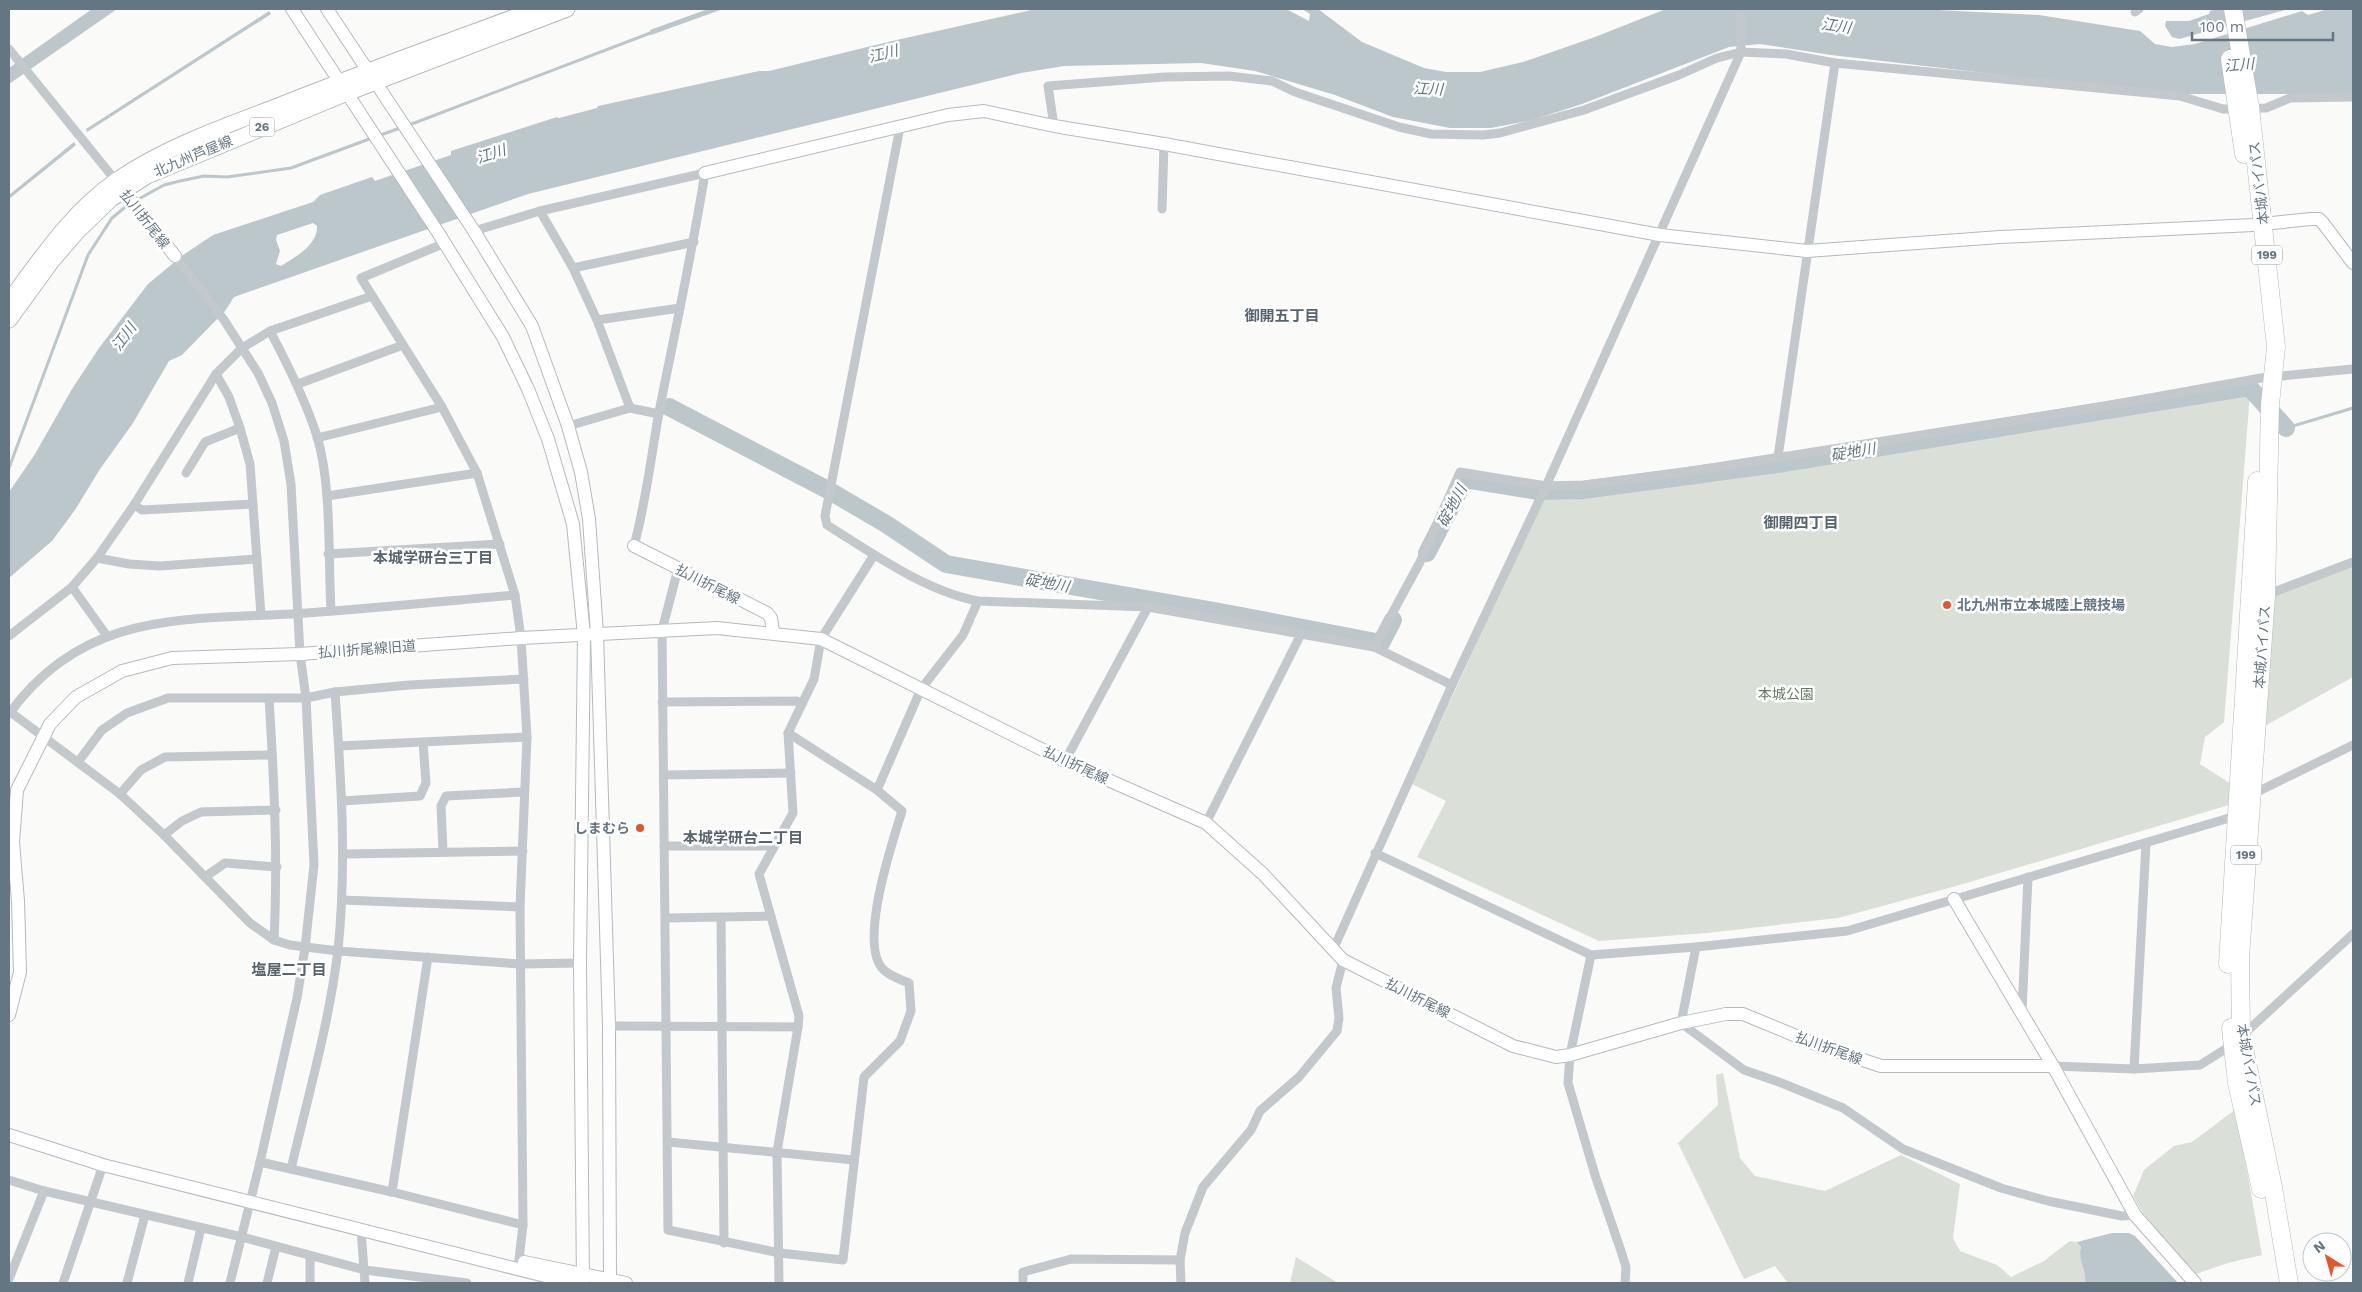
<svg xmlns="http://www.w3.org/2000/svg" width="2362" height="1292" font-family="'Work Sans','Noto Sans JP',sans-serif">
  <rect width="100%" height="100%" fill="#fafaf8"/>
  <!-- green -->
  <g fill="#dadfd7">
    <polygon points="2245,391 2250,394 2224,722 2205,737 2200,764 2231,784 2229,805 1956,886 1838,918 1707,933 1599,941 1417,857 1446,801 1412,784 1546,493 1566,494 1780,465"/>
    <polygon points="2353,560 2353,677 2263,727 2273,594"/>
    <path d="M1723 1073 1740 1158 1755 1176 1825 1191 1901 1155 1960 1184 1953 1238 1960 1251 1997 1265 2011 1277 2044 1261 2070 1241 2077 1242 2081 1247C2077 1260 2087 1270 2085 1283H1788L1775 1266 1744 1279 1678 1143 1718 1105 1716 1075Z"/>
    <polygon points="2236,1109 2262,1255 2228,1263 2193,1275 2141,1210 2133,1196 2144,1170 2174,1146 2192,1142"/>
    <polygon points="1296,1257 1338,1283 1290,1283"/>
  </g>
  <!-- water -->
  <g fill="#bbc7cb" fill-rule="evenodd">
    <polygon points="92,9 117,9 9,84 9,68"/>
    <polygon points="708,9 723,9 651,35 650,30"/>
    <path d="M1036 9H1286L1309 21 1310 14 1302 9H1318L1362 42 1424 68 1446 72H1480L1523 62 1595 37 1666 9H1917L2039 15 2140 31 2155 44 2172 47 2195 44 2302 11 2308 15 2328 9H2353V94H2184L2061 82 1831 55 1760 44 1729 47 1582 104 1532 120 1491 128H1450L1393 117 1335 95 1255 71 1201 63 1064 66 1021 73 528 194 234 297 225 311 182 355 169 361 133 423 100 469 75 510 52 541 9 578V492L35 454 72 389 99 348 148 284 183 255 213 235 313 202 320 195 372 177 375 181 451 155V151L557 117 559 118 597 108 598 106 759 71H769L892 41ZM313 223 317 226C318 245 295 257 281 266L276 264 280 251 276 240 277 235Z"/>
    <polygon points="2216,9 2289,9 2179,39 2172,37 2165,26 2166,21 2189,21 2209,14 2210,11"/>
    <polygon points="269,11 271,14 87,132 86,129"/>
    <polygon points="74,142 76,145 9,199 9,195"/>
    <path d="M2112 1233H2129L2135 1236 2178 1283H2085C2087 1270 2077 1260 2081 1247L2077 1242Z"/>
  </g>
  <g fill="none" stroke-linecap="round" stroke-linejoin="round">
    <!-- stream -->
    <g stroke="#bbc7cb" stroke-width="3">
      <polyline points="409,125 653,32"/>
      <polyline points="378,136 400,128"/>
      <polyline points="135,201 164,185 180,181 204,176 227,177 291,168 372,138"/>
      <polyline points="2286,428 2353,408"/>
      <polyline points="9,468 88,255 112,218 129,204"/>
    </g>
    <!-- river -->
    <g stroke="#bbc7cb" stroke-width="18">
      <polyline points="669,407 828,490 886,524 946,564 1220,612 1381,643 1393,620"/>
      <polyline points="1427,553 1465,479 1538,491 1583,490 1777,464 2249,387 2286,428"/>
    </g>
    <defs>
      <g id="secondary">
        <polyline points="292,9 439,234 503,337 528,389 548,439 573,524 584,635 580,963 583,1283"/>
        <polyline points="327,9 474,231 532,326 568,426 581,472 589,519 597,634 609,1026 610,1283"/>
        <polyline points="705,173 948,115 984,111 1054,126 1164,144 1660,235 1807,251 2000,237 2253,225 2311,219 2319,219 2323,223 2353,263"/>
        <polyline points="118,184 175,256"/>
        <polyline points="634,546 767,613 771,618 773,632"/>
        <polyline points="1954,899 2053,1066 2135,1215 2195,1283"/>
        <polyline points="9,1015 20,972 18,901 13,842 17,790 50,724 76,697 122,671 172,658 300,654 521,638 717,628 821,639 1065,761 1206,823 1263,874 1343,960 1513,1046 1556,1057 1570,1055 1681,1023 1726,1014 1743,1014 1818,1045 1881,1066 2053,1066"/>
        <polyline points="9,1135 103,1165 573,1283"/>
        <polyline points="524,1262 626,1283"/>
      </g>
      <g id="primary">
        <path d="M9 301C41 258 72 211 117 180 165 147 223 127 278 106 363 72 450 41 536 9"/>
        <polyline points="9,320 52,261 77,232 111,199 147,176 347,93 567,9"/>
      </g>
      <g id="highway">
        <polyline points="2233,9 2250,107 2276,347 2270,404 2266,595 2240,957 2241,1034 2273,1187 2289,1283"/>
        <polyline points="2230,59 2244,154"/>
        <polyline points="2228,964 2257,481"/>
        <polyline points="2231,1028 2237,1083 2261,1189"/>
      </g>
    </defs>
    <!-- secondary casing -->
    <use href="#secondary" stroke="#b3babf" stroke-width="14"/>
    <!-- primary casing -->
    <use href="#primary" stroke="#b5babe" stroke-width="17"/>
    <!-- highway casing -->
    <use href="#highway" stroke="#b4b9bd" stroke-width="19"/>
    <!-- street -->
    <g stroke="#c3c8cc" stroke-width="9">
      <polyline points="2135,12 2139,9"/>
      <polyline points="9,49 116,181"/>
      <polyline points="1054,126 1048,86 1165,77 1229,76 1272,81 1295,92 1399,127 1431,134 1483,135 1500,133 1584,110 1679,75 1717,58 1741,52 1786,54 1835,63 2180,96 2223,109 2266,108 2290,98 2353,97"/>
      <path d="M900 127 825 516 827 525C872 553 925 591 978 601L1148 607 1301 634 1374 647 1452 685"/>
      <polyline points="1162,209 1164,144"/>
      <polyline points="540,211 573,268 597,320 630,408 568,426"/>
      <path d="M474 231 540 211 705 173C692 253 675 332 659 412 651 457 646 502 634 546"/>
      <polyline points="445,243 361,278 442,407 477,473 515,595 521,638 527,737 520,907 523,1225 518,1268"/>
      <polyline points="175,256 224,320 258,373 272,403 284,441 291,484 300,654 306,698 314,865 305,948 297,998 260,1162 230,1283"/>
      <polyline points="573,268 694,242"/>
      <polyline points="597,320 680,308"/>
      <path d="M270 331C288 365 305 399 317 436 332 486 328 558 331 611"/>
      <polyline points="216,374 229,397 240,428 250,464 261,615"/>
      <polyline points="298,384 403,345"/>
      <polyline points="630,408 659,414"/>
      <polyline points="317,438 442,407"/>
      <polyline points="1778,457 1835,63"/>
      <polyline points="186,473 205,442 240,428"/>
      <polyline points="327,496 477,473"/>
      <polyline points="134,505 142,510 253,504"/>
      <polyline points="328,554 500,544"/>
      <polyline points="97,558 129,564 160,566 257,559"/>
      <path d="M678 569 662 630 668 1230 780 1253 843 1260 864 1077 900 1041 911 1011 909 983C901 980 891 976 885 971 856 948 893 841 902 811L877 790 788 733"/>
      <polyline points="72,587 107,636"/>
      <polyline points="2266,595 2353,562"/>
      <polyline points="9,636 72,587 97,558 134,505 216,374 242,348 270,331 372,296"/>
      <polyline points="1374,647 1420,562 1460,472 1546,486 1584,485 1679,473 2100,407 2261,378 2353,369"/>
      <path d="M269 698C274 779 278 858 274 940"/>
      <polyline points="662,702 797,701 802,704"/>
      <polyline points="9,711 120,794 164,835 250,923 274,940 290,945 338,951 520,964 580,963"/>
      <path d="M9 714C86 607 190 621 307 613 376 608 446 601 515 595"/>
      <polyline points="339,746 527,737"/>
      <polyline points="1065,761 1148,607"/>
      <polyline points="78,762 102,730 127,713 168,698 306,698 335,692 409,685 524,679"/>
      <polyline points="664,775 791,773"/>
      <polyline points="877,790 921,689 963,635 978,601"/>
      <polyline points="120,794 141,770 165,757 272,755"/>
      <polyline points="2251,795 2353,745"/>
      <polyline points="342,801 420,796 426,783 423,742"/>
      <polyline points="1206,823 1301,634"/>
      <polyline points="164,835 182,821 201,812 276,810"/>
      <polyline points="664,846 773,846"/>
      <polyline points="443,851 441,806 446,796 523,792"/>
      <polyline points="1375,853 1591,955 1696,947 1847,931 2236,816"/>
      <polyline points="344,854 523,851"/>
      <polyline points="205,877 225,863 277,867"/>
      <polyline points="342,900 520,907"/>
      <polyline points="666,918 771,916"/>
      <polyline points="721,918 724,1243"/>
      <polyline points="1696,947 1681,1023 1744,1070 1779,1082 1843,1108 1903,1149 2001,1188 2048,1201 2122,1216 2135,1215"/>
      <polyline points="1333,950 1452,685 1546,486 1741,52 1740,9"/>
      <polyline points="1591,955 1570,1055 1568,1083 1595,1175 1621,1251 1626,1267 1625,1283"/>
      <polyline points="2022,1011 2028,877"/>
      <polyline points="609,1026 798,1027 777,1152 779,1283"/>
      <polyline points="798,1027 799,1016 759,874 793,813 788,733 814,679 821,639 874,555"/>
      <polyline points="2053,1066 2134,1069 2200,1065 2232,1045 2353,934"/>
      <polyline points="2134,1069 2146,843"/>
      <polyline points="668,1142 854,1160"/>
      <polyline points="260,1162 392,1192 523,1225"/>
      <path d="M291 1169C308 1096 329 1024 338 950 347 863 341 778 335 692"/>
      <polyline points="9,1180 44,1191 242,1237 365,1270 467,1283"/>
      <polyline points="392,1192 428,957"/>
      <polyline points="361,1230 365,1283"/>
      <polyline points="310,1256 310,1283"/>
      <polyline points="9,1279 44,1191"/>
      <polyline points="63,1283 103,1165"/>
      <polyline points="127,1283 145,1215"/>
      <polyline points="188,1283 201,1228"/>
      <polyline points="267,1283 276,1247"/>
      <polyline points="1023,1283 1023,1272 1071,1259 1180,1260"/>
      <polyline points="1181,1283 1180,1260 1185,1233 1203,1187 1251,1130 1260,1111 1299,1077 1337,1031 1339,1018 1336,988 1343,960"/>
    </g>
    <!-- secondary -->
    <use href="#secondary" stroke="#fff" stroke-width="12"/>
    <!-- primary -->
    <use href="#primary" stroke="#fff" stroke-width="15"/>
    <!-- highway -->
    <use href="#highway" stroke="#fff" stroke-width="18"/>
  </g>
  <!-- markers -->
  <g fill="#e4572e" stroke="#fff" stroke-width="2">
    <circle cx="1947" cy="605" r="5"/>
    <circle cx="640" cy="828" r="5"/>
  </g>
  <g text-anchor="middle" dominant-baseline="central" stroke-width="5" stroke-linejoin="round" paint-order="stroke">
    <!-- shield labels -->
    <g fill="#fff" stroke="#939fa8" stroke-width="1">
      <rect x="249.5" y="117.5" width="25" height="19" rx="4"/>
      <rect x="2252" y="245.5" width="30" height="19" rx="4"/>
      <rect x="2231" y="845.5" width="30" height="19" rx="4"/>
    </g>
    <g font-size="12" font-weight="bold" fill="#657683">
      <text x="262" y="127">26</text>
      <text x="2267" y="255">199</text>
      <text x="2246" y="855">199</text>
    </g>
    <!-- street labels -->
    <g font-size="14" fill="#657683" stroke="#fff">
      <text transform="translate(193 156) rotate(-23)">北九州芦屋線</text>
      <text transform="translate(2259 183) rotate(-97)">本城バイパス</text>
      <text transform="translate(145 219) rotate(52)">払川折尾線</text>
      <text transform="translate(708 584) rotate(27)">払川折尾線</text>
      <text transform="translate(2262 647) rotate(-86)">本城バイパス</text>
      <text transform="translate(367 649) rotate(-4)">払川折尾線旧道</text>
      <text transform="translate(1076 765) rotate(25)">払川折尾線</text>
      <text transform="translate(1418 998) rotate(27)">払川折尾線</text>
      <text transform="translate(1829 1048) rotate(20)">払川折尾線</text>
      <text transform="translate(2249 1065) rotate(80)">本城バイパス</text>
    </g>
    <!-- poi labels -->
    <g font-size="14" font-weight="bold" fill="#657683" stroke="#fff" text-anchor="start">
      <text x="1957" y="605">北九州市立本城陸上競技場</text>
      <text x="630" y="828" text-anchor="end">しまむら</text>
    </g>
    <!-- park labels -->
    <g font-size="14" fill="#687a64" stroke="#fff">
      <text x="1786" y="694">本城公園</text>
    </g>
    <!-- water labels -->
    <g font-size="15" font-style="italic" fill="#60757c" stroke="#fff">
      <text transform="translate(1836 26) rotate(8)">江川</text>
      <text transform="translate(883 54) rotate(-14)">江川</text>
      <text transform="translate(2239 65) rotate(-5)">江川</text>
      <text transform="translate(1428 89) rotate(2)">江川</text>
      <text transform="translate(491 154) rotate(-18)">江川</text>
      <text transform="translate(124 337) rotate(-54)">江川</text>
      <text transform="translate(1853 452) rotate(-9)">碇地川</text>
      <text transform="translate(1452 506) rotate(-62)">碇地川</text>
      <text transform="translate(1047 583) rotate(10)">碇地川</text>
    </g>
    <!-- neighbourhood labels -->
    <g font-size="15" font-weight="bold" fill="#57646e" stroke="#fff">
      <text x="1282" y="316">御開五丁目</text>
      <text x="1801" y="523">御開四丁目</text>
      <text x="433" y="558">本城学研台三丁目</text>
      <text x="743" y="838">本城学研台二丁目</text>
      <text x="289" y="970">塩屋二丁目</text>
    </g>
  </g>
  <!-- border -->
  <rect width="2362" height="1292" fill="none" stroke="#657683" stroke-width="20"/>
  <!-- north arrow -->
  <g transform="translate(2327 1257) rotate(323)"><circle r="24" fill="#ffffff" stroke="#c1c8cd"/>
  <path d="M0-4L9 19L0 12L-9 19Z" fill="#e4572e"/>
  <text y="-8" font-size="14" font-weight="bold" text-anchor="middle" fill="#657683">N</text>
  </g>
  <!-- scale -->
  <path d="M2192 32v8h141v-8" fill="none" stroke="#657683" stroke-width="2.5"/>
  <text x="2200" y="32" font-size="15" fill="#657683" stroke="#ffffff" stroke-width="4" paint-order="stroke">100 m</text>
</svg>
